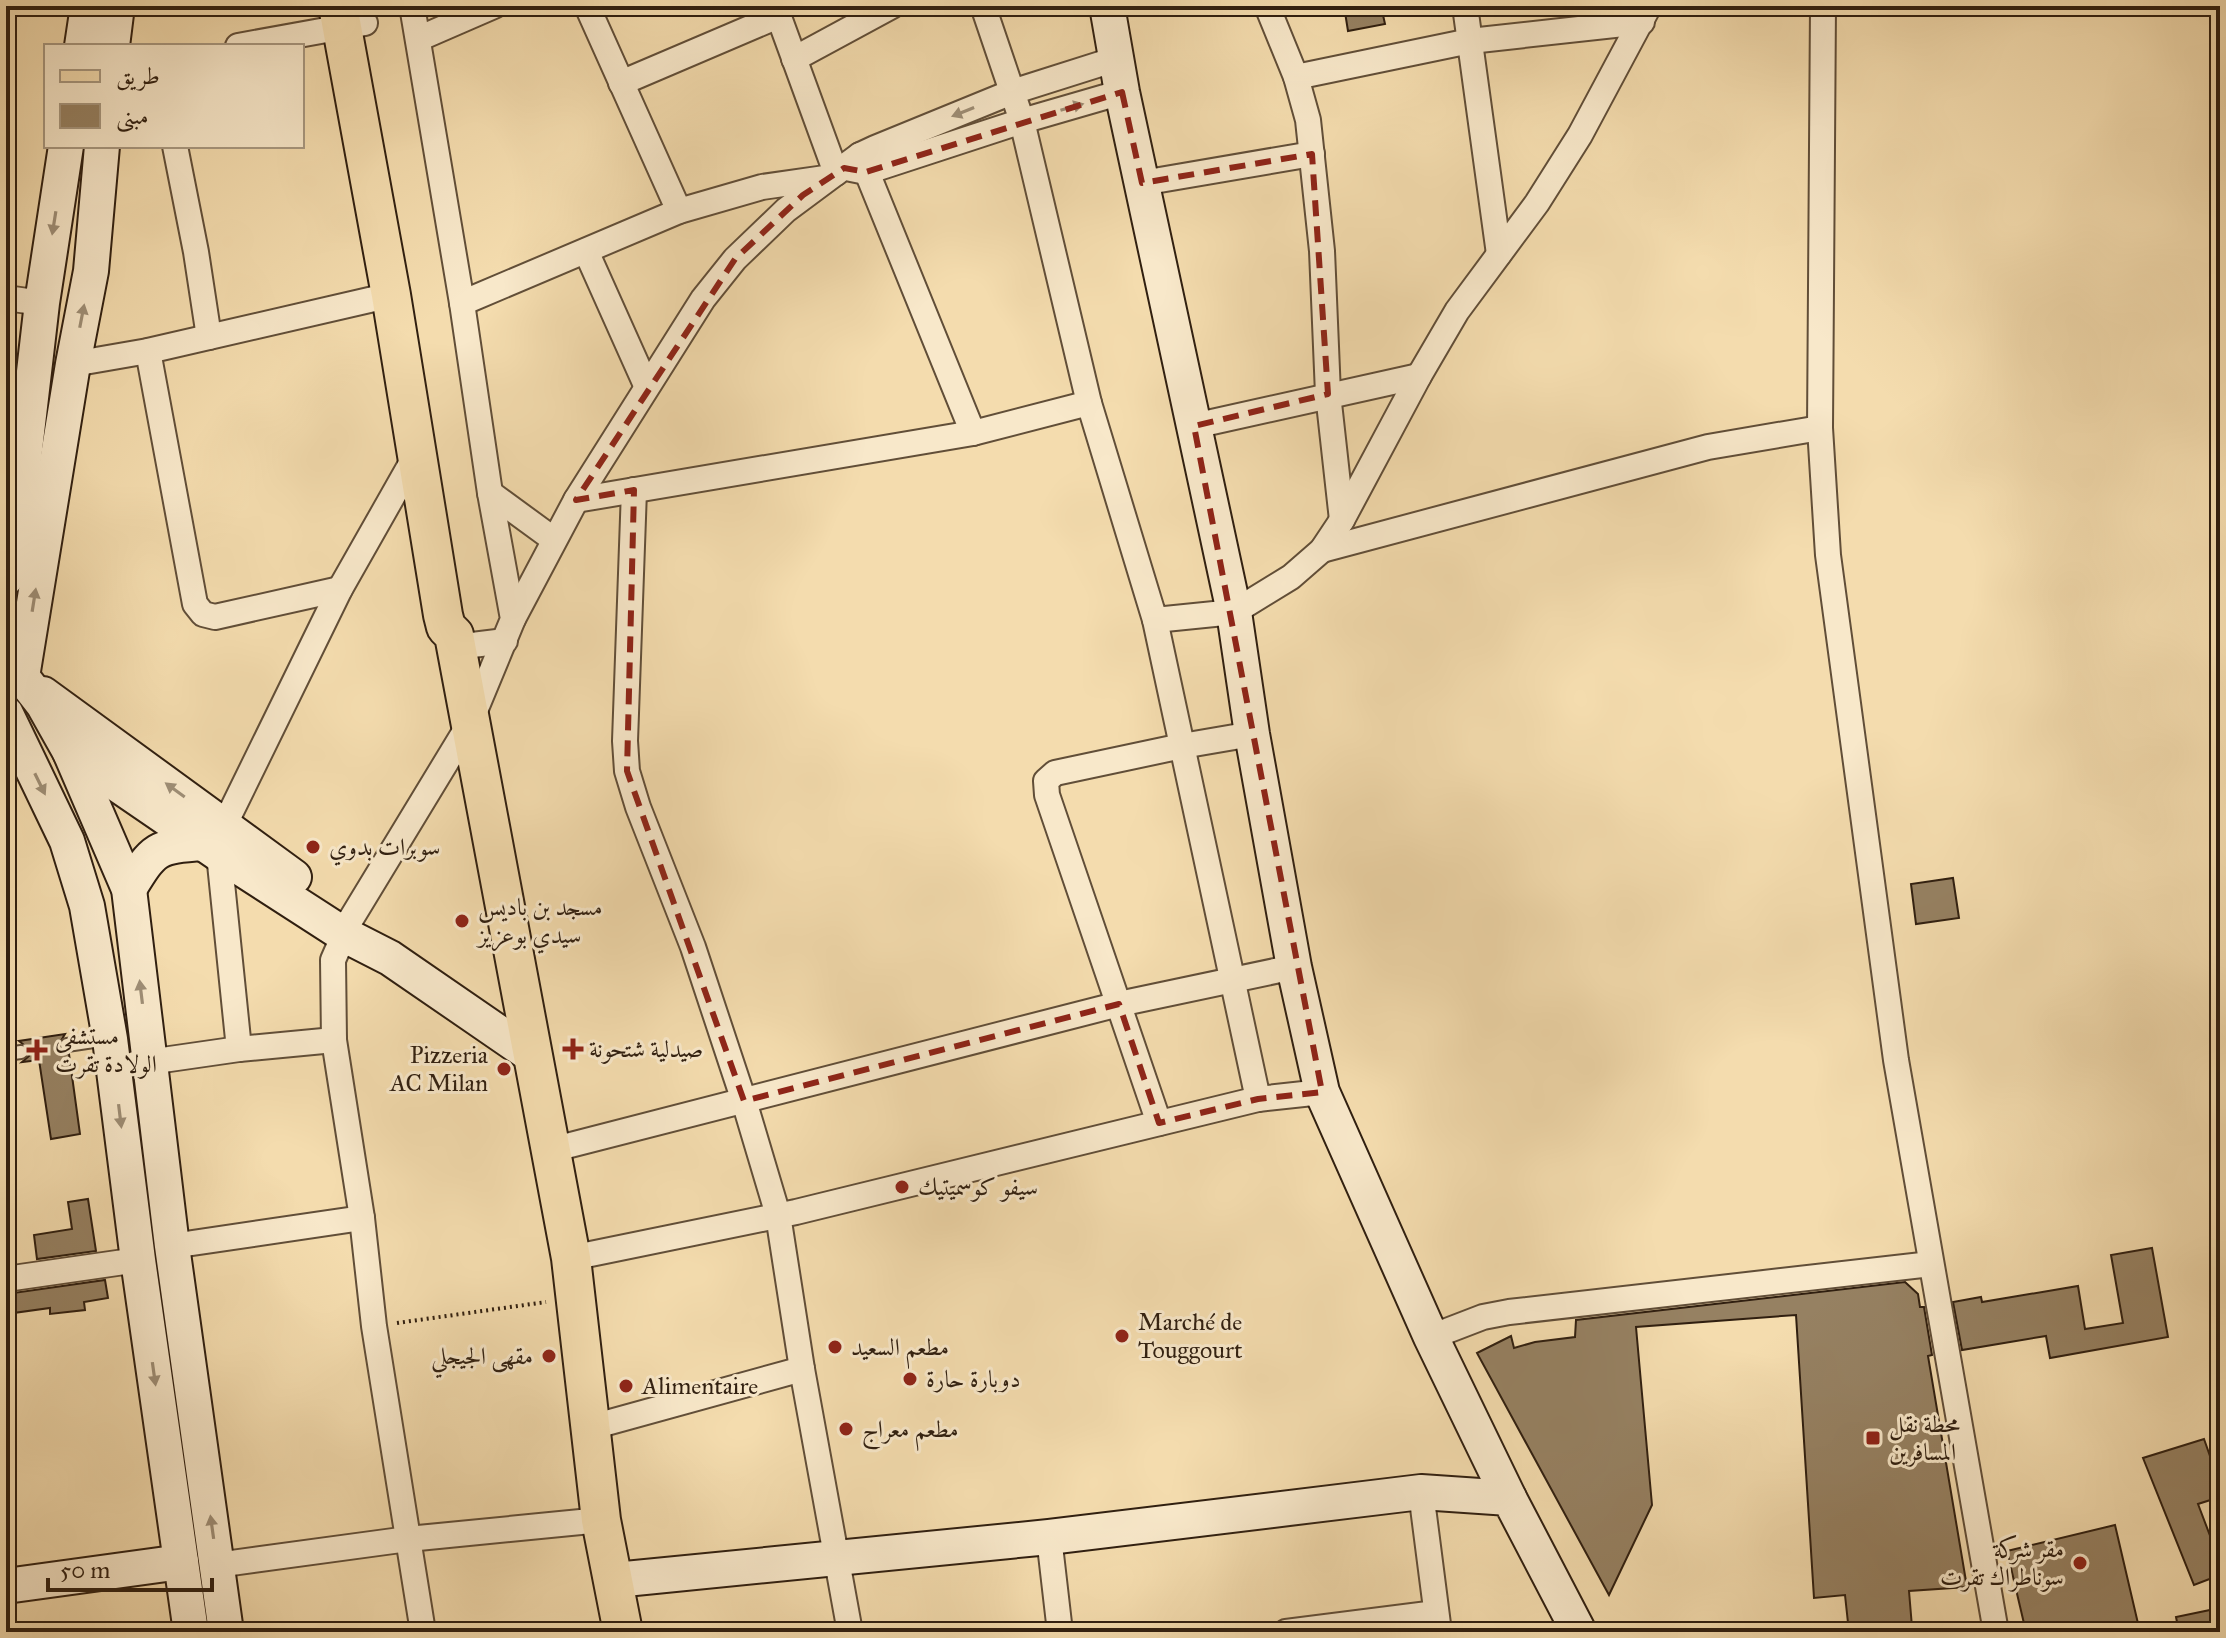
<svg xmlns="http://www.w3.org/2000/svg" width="2226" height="1638" font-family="'IM FELL Great Primer',Amiri,serif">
  <rect width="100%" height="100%" fill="#f4dcae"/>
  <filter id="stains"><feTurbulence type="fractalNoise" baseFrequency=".0025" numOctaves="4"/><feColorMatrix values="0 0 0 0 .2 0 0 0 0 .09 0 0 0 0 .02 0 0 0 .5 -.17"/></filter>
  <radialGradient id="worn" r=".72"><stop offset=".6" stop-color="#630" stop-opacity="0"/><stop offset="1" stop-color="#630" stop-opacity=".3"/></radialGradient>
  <!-- building -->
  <g fill="#968162" stroke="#301f10" stroke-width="2">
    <polygon points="1344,6 1381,6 1385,24 1348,31"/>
    <polygon points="1953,878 1959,918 1916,924 1911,884"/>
    <polygon points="65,1034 58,1046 61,1051 69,1054 80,1134 51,1139 39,1060 22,1062 29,1056 30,1050 19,1041"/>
    <polygon points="88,1199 96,1251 37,1259 34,1235 72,1229 68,1202"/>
    <polygon points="2152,1248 2168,1337 2050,1358 2046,1336 1962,1350 1953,1302 1981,1297 1982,1302 2078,1286 2085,1329 2123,1323 2111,1255"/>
    <polygon points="105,1280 108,1298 84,1302 85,1310 50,1314 50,1308 6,1314 6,1294"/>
    <polygon points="1905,1282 1918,1294 1920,1307 1924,1307 1932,1355 1928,1356 1967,1587 1909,1591 1912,1627 1849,1632 1845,1595 1814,1598 1796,1315 1636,1327 1652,1505 1609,1595 1477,1353 1511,1336 1514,1348 1535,1342 1575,1337 1576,1320"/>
    <polygon points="2204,1439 2210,1456 2220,1453 2220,1497 2198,1504 2220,1562 2220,1575 2194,1585 2143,1458"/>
    <polygon points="2115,1525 2140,1632 2026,1632 2007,1551"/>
    <polygon points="2210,1610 2214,1632 2179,1632 2176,1617"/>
  </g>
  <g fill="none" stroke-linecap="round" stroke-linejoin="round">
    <defs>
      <g id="lane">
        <polyline points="67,1045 107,1039"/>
        <polyline points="6,1054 21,1052"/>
      </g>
      <g id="street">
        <polyline points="412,6 462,303 490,493 513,619 470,723 351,919 333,960 334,1040 362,1218 374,1326 423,1632"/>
        <polyline points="587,6 679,211"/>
        <polyline points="775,6 836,173"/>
        <polyline points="983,6 1022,121 1089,403 1155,620 1234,612 1291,577 1322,550 1342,520 1419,376 1457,311 1537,203 1580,135 1649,6"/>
        <polyline points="1267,6 1296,77 1308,120 1322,251 1328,394 1342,520"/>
        <polyline points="1465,6 1499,254"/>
        <polyline points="1823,6 1820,428 1828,555 1896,1060 1996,1632"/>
        <polyline points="418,39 494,6"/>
        <polyline points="238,46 365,23"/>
        <polyline points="794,59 892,6"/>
        <polyline points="1296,77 1470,41 1642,22"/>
        <polyline points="621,83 778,16"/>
        <polyline points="175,146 196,252 209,337"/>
        <polyline points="860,155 973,433"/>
        <polyline points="851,169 866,172 1022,121 1122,92"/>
        <polyline points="1142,183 1312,154"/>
        <polyline points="586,251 646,385"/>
        <polyline points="6,298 42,303"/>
        <polyline points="462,303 679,211 762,187 825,178"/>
        <polyline points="148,351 195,604 203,614 215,617 340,589"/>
        <polyline points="73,364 148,351 391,295"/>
        <polyline points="1194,426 1419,376"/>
        <polyline points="634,490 625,741 627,771 638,807 693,947 744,1101 778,1215 802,1369 850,1632"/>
        <polyline points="490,493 553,539"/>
        <polyline points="576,500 973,433 1089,403"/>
        <polyline points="1322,550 1708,447 1820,428"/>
        <polyline points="513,619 576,500 703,299 735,259 786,210 860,155 875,148 1012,92 1116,59"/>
        <polyline points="1155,620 1258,1099"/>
        <polyline points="456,647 505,641"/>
        <polyline points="239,1049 219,854 224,826 340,589 416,455"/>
        <polyline points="135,1064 239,1049 334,1040"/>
        <polyline points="1159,1123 1047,795 1046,781 1055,773 1182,746 1252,734"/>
        <polyline points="551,1150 1119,1004 1294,967"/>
        <polyline points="172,1246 362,1218"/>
        <polyline points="571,1258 796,1212 1258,1099 1322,1092"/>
        <polyline points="6,1279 138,1260"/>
        <polyline points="1431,1337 1483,1317 1509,1312 1931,1264"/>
        <polyline points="592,1427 802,1369"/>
        <polyline points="1421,1492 1439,1632"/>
        <polyline points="1049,1537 1060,1632"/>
        <polyline points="217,1565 408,1539 601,1520"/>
        <polyline points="1286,1632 1436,1613"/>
      </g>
      <g id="secondary">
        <polyline points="1107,6 1122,92 1234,612 1252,734 1294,967 1322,1092 1431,1337 1509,1498"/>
        <polyline points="82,46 88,6"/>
        <polyline points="112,46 117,6"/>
        <polyline points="6,578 13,553 42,303 66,146"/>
        <polyline points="6,672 22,677 43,704 70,752 129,889 172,1246 226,1632"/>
        <polyline points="22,677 73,364 91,271 102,146"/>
        <polyline points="43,694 294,877"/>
        <polyline points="6,714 67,841 87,906 110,1039 138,1260 191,1632"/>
        <polyline points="70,752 219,854 343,934 390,958 534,1057"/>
        <path d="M129 889C154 848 156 846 205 843"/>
        <polyline points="615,1580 1049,1537 1421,1492 1509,1498 1579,1632"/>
        <polyline points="6,1586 181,1562"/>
      </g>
      <polyline id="primary" points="338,6 391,295 443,615 446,627 454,635 571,1258 601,1520 623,1632"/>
    </defs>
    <!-- lane casing -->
    <use href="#lane" stroke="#614e38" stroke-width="16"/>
    <!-- street casing -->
    <use href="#street" stroke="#614e38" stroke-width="28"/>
    <!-- secondary casing -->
    <use href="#secondary" stroke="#301f10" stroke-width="38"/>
    <!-- primary casing -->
    <use href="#primary" stroke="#301f10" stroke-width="42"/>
    <!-- path -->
    <polyline stroke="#301f10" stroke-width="4" stroke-dasharray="2 4" stroke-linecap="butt" points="397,1323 546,1302"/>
    <!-- lane -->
    <use href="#lane" stroke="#f8e8ca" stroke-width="12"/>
    <!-- street -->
    <use href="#street" stroke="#f8e8ca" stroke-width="24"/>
    <!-- secondary -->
    <use href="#secondary" stroke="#f8e8ca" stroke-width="34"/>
    <!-- primary -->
    <use href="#primary" stroke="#f4dcae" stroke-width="38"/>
  </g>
  <!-- one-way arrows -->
  <defs><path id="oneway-solid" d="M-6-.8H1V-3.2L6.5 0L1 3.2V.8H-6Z" transform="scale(2)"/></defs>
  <g fill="#9e8e76">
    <use href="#oneway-solid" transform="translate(1072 107) rotate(-16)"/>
    <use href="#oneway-solid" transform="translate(963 112) rotate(158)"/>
    <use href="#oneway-solid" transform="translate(54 223) rotate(99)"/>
    <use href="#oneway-solid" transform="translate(82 316) rotate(-79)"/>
    <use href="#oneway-solid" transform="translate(34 600) rotate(-81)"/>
    <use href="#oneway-solid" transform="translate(40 784) rotate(64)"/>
    <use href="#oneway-solid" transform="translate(175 790) rotate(-144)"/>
    <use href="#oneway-solid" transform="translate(141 992) rotate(-97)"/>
    <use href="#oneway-solid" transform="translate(120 1116) rotate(83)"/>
    <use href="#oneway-solid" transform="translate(154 1374) rotate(82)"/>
    <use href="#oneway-solid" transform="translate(212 1527) rotate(-98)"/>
  </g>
  <!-- marked area -->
  <path fill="none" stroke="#8f2418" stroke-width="6" stroke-dasharray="16 10" stroke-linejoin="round" d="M1122 92 1142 183 1312 154 1328 394 1194 426 1322 1092 1258 1099 1159 1123 1119 1004 744 1101 627 771 634 490 576 500 735 259 803 195 844 168 866 172Z"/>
  <!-- markers -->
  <g fill="#8f2418" stroke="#f8e8ca" stroke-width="3">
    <circle cx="313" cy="847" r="8"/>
    <circle cx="462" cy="921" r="8"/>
    <path d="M569 1037h8v8h8v8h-8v8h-8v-8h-8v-8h8z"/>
    <path d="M33 1038h8v8h8v8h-8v8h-8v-8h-8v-8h8z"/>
    <circle cx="504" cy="1069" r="8"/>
    <circle cx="902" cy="1187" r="8"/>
    <circle cx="1122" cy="1336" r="8"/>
    <circle cx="835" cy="1347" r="8"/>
    <circle cx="549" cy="1356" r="8"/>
    <circle cx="910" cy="1379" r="8"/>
    <circle cx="626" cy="1386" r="8"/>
    <circle cx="846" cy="1429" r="8"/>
    <rect x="1865" y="1430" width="16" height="16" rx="4"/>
    <circle cx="2080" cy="1563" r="8"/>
  </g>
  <g text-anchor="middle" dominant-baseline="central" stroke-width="6" stroke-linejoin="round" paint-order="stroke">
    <!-- poi labels -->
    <g font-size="24" fill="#301f10" stroke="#f8e8ca" text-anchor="start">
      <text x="329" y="847">سوبرات بدوي</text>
      <text x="478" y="907">مسجد بن باديس<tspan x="478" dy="28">سيدي بوعزيز</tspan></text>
      <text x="55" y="1036">مستشفى<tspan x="55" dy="28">الولادة تقرت</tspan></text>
      <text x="589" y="1049">صيدلية شتحونة</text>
      <text x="488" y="1055" text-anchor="end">Pizzeria<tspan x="488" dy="28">AC Milan</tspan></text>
      <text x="918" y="1187">سيفو كوسميتيك</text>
      <text x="1138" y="1322">Marché de<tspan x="1138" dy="28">Touggourt</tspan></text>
      <text x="851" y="1347">مطعم السعيد</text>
      <text x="533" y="1356" text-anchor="end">مقهى الجيجلي</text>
      <text x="926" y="1379">دوبارة حارة</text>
      <text x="642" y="1386">Alimentaire</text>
      <text x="1889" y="1424">محطة نقل<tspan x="1889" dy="28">المسافرين</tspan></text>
      <text x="862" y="1429">مطعم معراج</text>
      <text x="2064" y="1549" text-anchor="end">مقر شركة<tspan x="2064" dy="28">سوناطراك تقرت</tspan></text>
    </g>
  </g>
  <!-- margin -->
  <rect width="2226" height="1638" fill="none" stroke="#f4dcae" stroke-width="32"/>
  <rect x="8" y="8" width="2210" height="1622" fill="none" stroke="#301f10" stroke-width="4"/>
  <rect x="16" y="16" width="2194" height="1606" fill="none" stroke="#301f10" stroke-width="2"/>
  <!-- legend -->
  <rect x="44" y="44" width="260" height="104" fill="#f8e8ca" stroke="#a89880" stroke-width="2"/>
  <rect x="60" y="70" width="40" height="12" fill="#f4dcae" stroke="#a89880" stroke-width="2"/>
  <text x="116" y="84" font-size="24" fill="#301f10">طريق</text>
  <rect x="60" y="104" width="40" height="24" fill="#968162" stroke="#a89880" stroke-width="2"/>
  <text x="116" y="124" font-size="24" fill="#301f10">مبنى</text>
  <!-- scale -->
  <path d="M48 1578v12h164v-12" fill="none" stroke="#301f10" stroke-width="4"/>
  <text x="60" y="1578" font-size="24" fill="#301f10" stroke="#f8e8ca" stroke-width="6" paint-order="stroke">50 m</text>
  <rect width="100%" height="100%" filter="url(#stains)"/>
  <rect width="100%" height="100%" fill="url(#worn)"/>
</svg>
